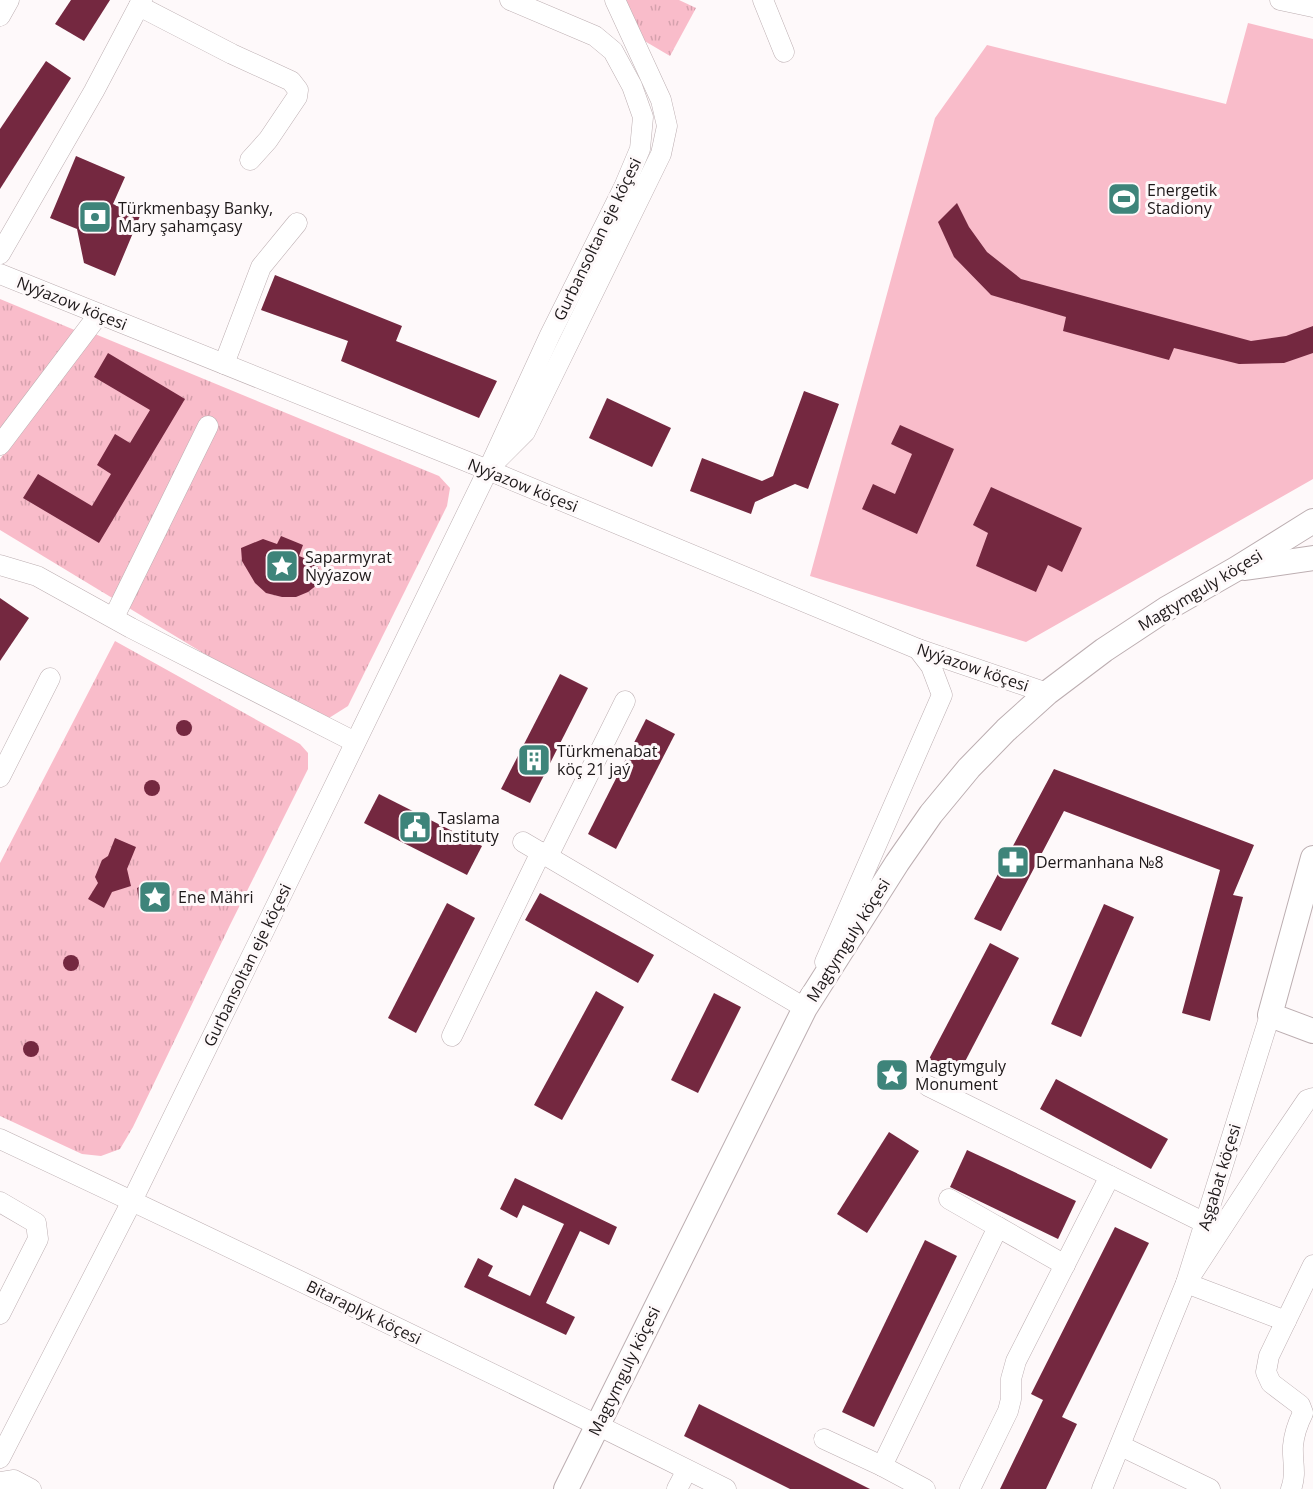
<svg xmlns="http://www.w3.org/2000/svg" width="1313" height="1489" font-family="'Open Sans',sans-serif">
  <defs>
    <pattern id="park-tufts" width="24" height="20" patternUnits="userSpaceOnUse" patternTransform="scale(1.5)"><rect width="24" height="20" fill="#f9bcca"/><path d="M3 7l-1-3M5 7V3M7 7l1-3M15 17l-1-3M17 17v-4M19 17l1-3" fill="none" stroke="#d5a1ad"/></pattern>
  </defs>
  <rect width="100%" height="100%" fill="#fef9fa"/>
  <!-- green -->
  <polygon fill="#f9bcca" points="1248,23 1313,39 1313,479 1026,642 810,576 935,118 987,45 1226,104"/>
  <!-- park -->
  <g fill="url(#park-tufts)">
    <polygon points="615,0 679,0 696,8 670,56 631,33"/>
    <polygon points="0,299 77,331 0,434"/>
    <polygon points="95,334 439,476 450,488 447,506 348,706 329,718 314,720 0,530 0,459"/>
    <polygon points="115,641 300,744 308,753 308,769 230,925 133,1127 120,1149 101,1156 82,1154 0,1116 0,863"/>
  </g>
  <!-- building -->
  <g fill="#742840">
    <polygon points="71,0 110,0 84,41 55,24"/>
    <polygon points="46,61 71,78 0,189 0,129"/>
    <polygon points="76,156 125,177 113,204 140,216 115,276 84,263 77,229 50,218"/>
    <polygon points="957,203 969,227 987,252 1021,279 1251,341 1286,336 1313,326 1313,353 1284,363 1239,364 1174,348 1169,360 1063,331 1066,317 991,295 954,257 938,222"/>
    <polygon points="275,275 402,326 396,341 497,381 479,418 341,361 348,341 261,310"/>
    <polygon points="108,353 185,399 99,543 23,498 38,474 92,506 111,474 97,465 115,434 130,443 150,410 94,377"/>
    <polygon points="804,391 839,404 808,489 795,484 755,502 751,514 690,491 702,458 762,481 773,476"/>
    <polygon points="607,398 671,428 652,467 589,438"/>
    <polygon points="900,425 954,449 917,534 862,509 873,484 895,494 912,454 891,444"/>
    <polygon points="991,487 1082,528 1062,572 1048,565 1036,592 976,566 988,533 973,525"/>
    <polygon points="281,536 303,545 299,556 314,562 326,578 308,592 296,597 282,597 266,593 255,583 242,561 241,548 263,539 277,544"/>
    <polygon points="0,598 29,618 0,661"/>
    <polygon points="560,674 588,688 530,803 501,789"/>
    <polygon points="646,719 675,734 616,849 588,834"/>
    <circle cx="184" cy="728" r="8"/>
    <polygon points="1054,769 1254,845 1233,895 1243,897 1210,1021 1182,1013 1220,870 1064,811 1001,931 974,919"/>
    <circle cx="152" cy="788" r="8"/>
    <polygon points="379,794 482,846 467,875 364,823"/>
    <polygon points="115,838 136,847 127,869 131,886 112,892 104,908 88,899 98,883 95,877 102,860 108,856"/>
    <polygon points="150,882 160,884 167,891 168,896 165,906 157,911 147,911 141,905 139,901 137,888"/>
    <polygon points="540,893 654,955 638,983 525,920"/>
    <polygon points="447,903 475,918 416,1033 388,1018"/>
    <polygon points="1104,904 1134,917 1081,1037 1051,1024"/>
    <polygon points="990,943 1019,958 958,1075 929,1059"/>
    <circle cx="71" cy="963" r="8"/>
    <polygon points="596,991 624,1007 562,1120 534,1105"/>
    <polygon points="714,993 741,1007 698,1093 671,1080"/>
    <circle cx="31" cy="1049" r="8"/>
    <polygon points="1056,1079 1168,1139 1151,1169 1040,1109"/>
    <polygon points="889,1132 919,1151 867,1233 837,1214"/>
    <polygon points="967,1150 1076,1201 1058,1239 950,1187"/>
    <polygon points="515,1178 617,1227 609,1245 580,1231 546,1303 575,1317 566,1335 464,1287 478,1258 493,1266 488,1276 530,1296 564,1224 523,1205 517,1218 500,1209"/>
    <polygon points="1115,1227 1149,1243 1062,1417 1077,1424 1046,1489 1000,1489 1043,1400 1031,1394"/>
    <polygon points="925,1240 957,1256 874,1427 842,1412"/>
    <polygon points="699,1404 820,1464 870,1489 790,1489 684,1436"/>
  </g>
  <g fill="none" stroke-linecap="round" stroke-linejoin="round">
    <defs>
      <g id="minor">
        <polyline points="763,0 784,52"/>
        <polyline points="1280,0 1313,7"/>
        <polyline points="139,6 232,54 291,81 298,90 297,97 268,140 250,160"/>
        <polyline points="0,16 9,0"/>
        <polyline points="0,254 94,91 142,0"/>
        <polyline points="0,274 488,470 918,649 1047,693"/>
        <polyline points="224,364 261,267 297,223"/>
        <polyline points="0,445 99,314"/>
        <polyline points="496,461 525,432 661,154 667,126 661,100 615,0"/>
        <polyline points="0,565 37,576 131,628 355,742"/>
        <polyline points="114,617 208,426"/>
        <polyline points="0,777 50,678"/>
        <polyline points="523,842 805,1008 811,994"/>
        <polyline points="548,856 625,701"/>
        <polyline points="825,962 942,695 931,666 918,649"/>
        <polyline points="452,1036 541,852"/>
        <polyline points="928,1086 1205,1223"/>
        <path d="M0 1139C243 1253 486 1369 726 1489"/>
        <polyline points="949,1199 998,1227"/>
        <polyline points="0,1202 36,1223 38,1239 0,1314"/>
        <polyline points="1286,1321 1186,1283 1269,1156 1307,1100 1313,1098"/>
        <polyline points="824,1439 882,1466"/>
        <polyline points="1121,1446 1210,1489"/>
        <polyline points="0,1458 132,1201 258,943 488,470 550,335 624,187 640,149 643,117 632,86 613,51 595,36 510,0"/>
        <polyline points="0,1482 14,1480 31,1489"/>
        <polyline points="677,1489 687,1470"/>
        <polyline points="925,1489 882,1466 998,1227 1065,1265"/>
        <polyline points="970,1489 1008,1411 1011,1399 1011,1379 1016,1361 1110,1176"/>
        <polyline points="1102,1489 1186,1283 1270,1015"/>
        <path d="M1291 1489C1297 1474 1292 1461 1293 1446 1294 1434 1298 1423 1303 1413L1300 1405 1271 1383 1266 1372 1269 1356 1313 1265"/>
      </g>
      <g id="major">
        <polyline points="1245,568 1313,558"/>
        <polyline points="1313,858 1270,1015 1313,1031"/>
        <polyline points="566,1489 805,1008 897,863 931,814 969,768 1006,730 1047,693 1104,650 1166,609 1236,569 1313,521"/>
      </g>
    </defs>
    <!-- minor casing -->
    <use href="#minor" stroke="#bcaeb1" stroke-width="21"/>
    <!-- major casing -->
    <use href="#major" stroke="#bcaeb1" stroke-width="26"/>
    <!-- minor -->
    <use href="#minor" stroke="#fff" stroke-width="20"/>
    <!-- major -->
    <use href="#major" stroke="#fff" stroke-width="24"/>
  </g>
  <!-- icons -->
  <defs>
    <symbol id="stadium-square" viewBox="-11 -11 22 22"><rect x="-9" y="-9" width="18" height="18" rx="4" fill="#3e847a" stroke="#fef9fa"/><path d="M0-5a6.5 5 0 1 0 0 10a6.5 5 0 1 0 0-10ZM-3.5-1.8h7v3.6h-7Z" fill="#fff"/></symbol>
    <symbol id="bank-square" viewBox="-11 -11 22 22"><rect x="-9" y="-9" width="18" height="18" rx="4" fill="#3e847a" stroke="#fef9fa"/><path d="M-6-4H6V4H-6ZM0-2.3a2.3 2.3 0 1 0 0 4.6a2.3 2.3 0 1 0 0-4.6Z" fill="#fff"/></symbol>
    <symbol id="sight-square" viewBox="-11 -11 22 22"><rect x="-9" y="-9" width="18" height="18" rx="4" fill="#3e847a" stroke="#fef9fa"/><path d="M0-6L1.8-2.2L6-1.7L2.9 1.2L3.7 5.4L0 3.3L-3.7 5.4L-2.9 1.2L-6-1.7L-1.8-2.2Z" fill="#fff"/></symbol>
    <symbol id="building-square" viewBox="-11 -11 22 22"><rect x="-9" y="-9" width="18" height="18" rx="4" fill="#3e847a" stroke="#fef9fa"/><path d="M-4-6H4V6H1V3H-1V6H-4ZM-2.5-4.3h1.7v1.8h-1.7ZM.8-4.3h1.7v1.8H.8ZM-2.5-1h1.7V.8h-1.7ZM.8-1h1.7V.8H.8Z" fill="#fff"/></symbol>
    <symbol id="civic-square" viewBox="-11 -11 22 22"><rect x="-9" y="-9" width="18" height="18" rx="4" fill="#3e847a" stroke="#fef9fa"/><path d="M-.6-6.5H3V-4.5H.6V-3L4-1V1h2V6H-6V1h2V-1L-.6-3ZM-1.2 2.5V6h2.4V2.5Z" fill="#fff"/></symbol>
    <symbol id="pharmacy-square" viewBox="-11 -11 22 22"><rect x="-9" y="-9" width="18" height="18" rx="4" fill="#3e847a" stroke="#fef9fa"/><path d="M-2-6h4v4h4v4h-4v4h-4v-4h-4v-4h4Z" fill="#fff"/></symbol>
  </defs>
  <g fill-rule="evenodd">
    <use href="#stadium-square" x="1105" y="180" width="38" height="38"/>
    <use href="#bank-square" x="76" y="198" width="38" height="38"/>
    <use href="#sight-square" x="263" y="547" width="38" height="38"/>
    <use href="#building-square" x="515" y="741" width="38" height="38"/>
    <use href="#civic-square" x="396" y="808" width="38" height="38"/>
    <use href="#pharmacy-square" x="994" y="843" width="38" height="38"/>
    <use href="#sight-square" x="136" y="878" width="38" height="38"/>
    <use href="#sight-square" x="873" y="1056" width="38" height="38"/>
  </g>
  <g text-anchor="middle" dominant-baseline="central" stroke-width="6" stroke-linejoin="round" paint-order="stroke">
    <!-- poi labels -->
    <g font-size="16" fill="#1d1819" stroke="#fef9fa" text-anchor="start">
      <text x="1147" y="190">Energetik<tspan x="1147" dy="18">Stadiony</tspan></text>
      <text x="118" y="208">Türkmenbaşy Banky,<tspan x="118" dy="18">Mary şahamçasy</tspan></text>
      <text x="305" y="557">Saparmyrat<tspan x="305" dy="18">Nyýazow</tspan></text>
      <text x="557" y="751">Türkmenabat<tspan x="557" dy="18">köç 21 jaý</tspan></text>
      <text x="438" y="818">Taslama<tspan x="438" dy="18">Instituty</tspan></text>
      <text x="1036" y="862">Dermanhana №8</text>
      <text x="178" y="897">Ene Mähri</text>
      <text x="915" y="1066">Magtymguly<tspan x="915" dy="18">Monument</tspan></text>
    </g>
    <!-- street labels -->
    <g font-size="16" fill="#1d1819" stroke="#fef9fa">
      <text transform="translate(597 239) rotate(-64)">Gurbansoltan eje köçesi</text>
      <text transform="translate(72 303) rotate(22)">Nyýazow köçesi</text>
      <text transform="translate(523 485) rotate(22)">Nyýazow köçesi</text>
      <text transform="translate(1200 590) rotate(-31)">Magtymguly köçesi</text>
      <text transform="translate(973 667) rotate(19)">Nyýazow köçesi</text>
      <text transform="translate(848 940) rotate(-58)">Magtymguly köçesi</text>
      <text transform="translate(247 965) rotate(-64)">Gurbansoltan eje köçesi</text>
      <text transform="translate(1219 1177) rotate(-73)">Aşgabat köçesi</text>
      <text transform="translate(364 1312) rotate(26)">Bitaraplyk köçesi</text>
      <text transform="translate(624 1371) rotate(-64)">Magtymguly köçesi</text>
    </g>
  </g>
</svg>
